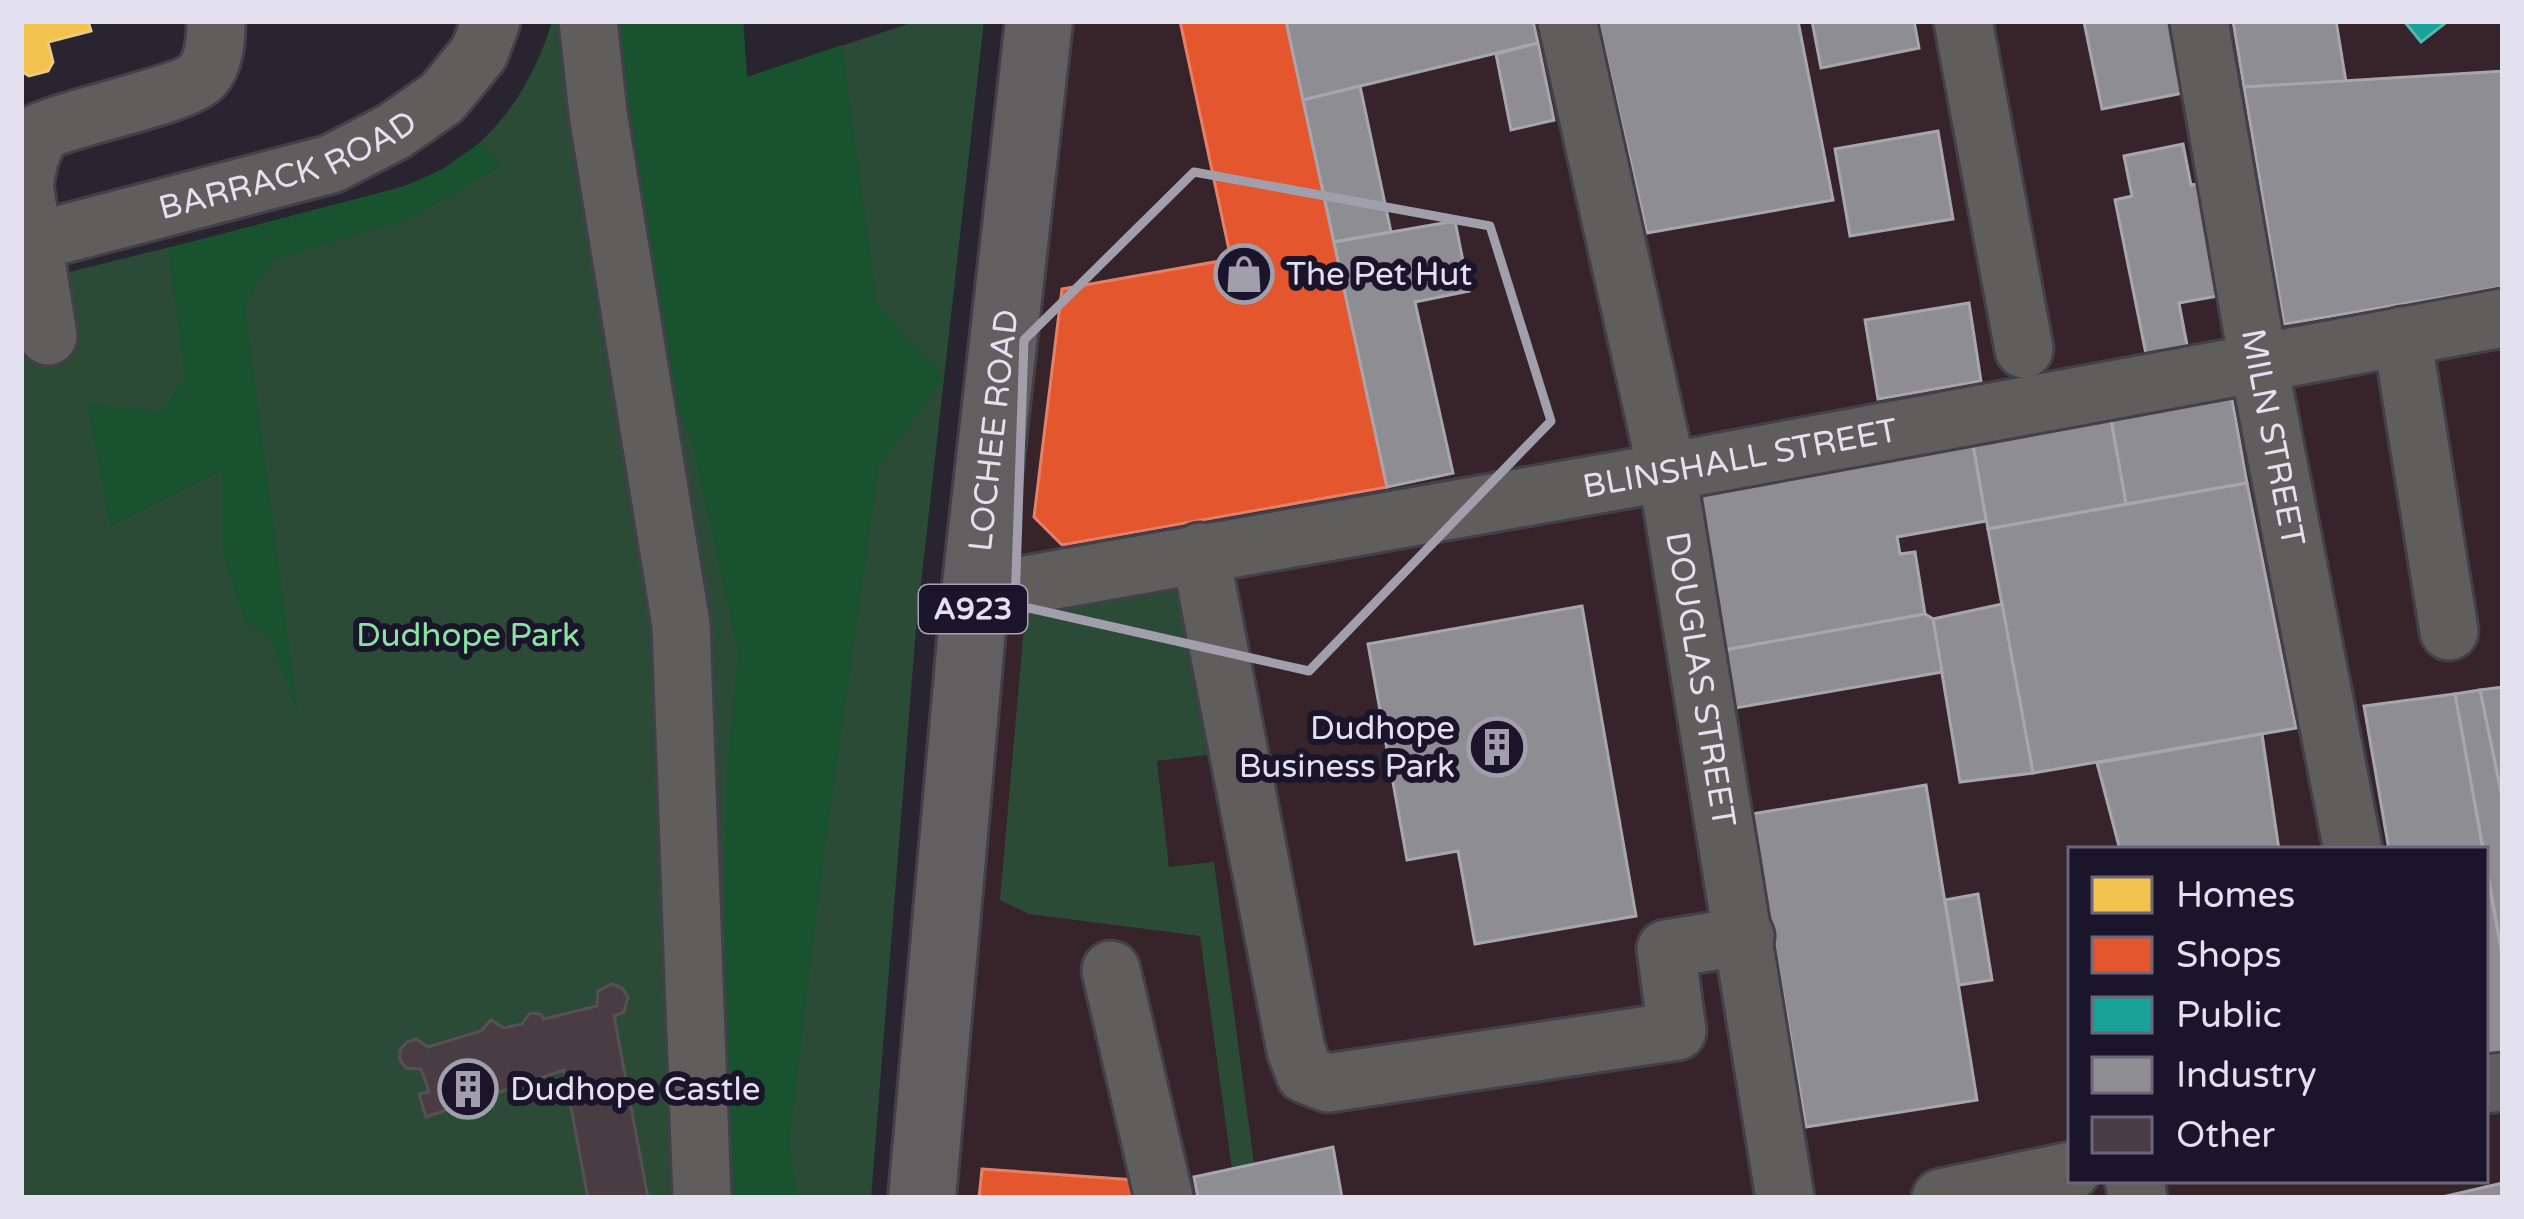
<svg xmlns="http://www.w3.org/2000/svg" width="2524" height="1219" font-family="'Varela Round',sans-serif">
  <rect width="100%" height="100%" fill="#282531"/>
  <!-- industrial -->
  <path fill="#36242a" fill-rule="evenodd" d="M1050 21H2503V1198H941ZM2071 850H2485V1180H2071Z"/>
  <!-- green -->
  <g fill="#2c4b36">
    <path d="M552 21H743L747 77 917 21H984L916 628 871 1198H21V285C119 258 218 237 316 210 357 199 401 191 439 171 496 142 535 81 552 21Z"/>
    <polygon points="1190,588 1214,754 1157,761 1169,867 1214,862 1254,1164 1232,1169 1200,936 1029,914 1000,900 1025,615"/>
  </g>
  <!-- forest -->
  <g fill="#18522f">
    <polygon points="575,21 743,21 747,77 842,45 877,303 944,379 879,466 824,854 789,1143 798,1198 720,1198 727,772 738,652 691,436 594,271"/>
    <polygon points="481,142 501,166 407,220 271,260 245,306 298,715 270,637 245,622 222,550 222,471 110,527 87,403 161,412 185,377 168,248 405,186 441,170"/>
  </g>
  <!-- homes -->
  <polygon fill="#f2c14e" stroke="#eeca7f" stroke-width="3" points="21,21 88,21 91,31 48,42 53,62 48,71 29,76 21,71"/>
  <!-- shops -->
  <g fill="#e4572e" stroke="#e48068" stroke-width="3">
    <polygon points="1180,21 1286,21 1387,487 1062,545 1034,517 1062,289 1231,259"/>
    <polygon points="982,1169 1134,1180 1132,1198 979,1198"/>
  </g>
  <!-- public -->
  <polygon fill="#17a398" stroke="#54b5b2" stroke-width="3" points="2404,21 2448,21 2421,42"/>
  <!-- industry -->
  <g fill="#8d8d92" stroke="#a7a6ae" stroke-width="3">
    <polygon points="1286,21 1533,21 1538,43 1303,100"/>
    <polygon points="1598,21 1798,21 1833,200 1647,233"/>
    <polygon points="1812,21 1914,21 1919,48 1821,68"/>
    <polygon points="2174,21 2188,92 2102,109 2084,22"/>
    <polygon points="2233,21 2336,21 2346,82 2244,87"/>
    <polygon points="1538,43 1554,120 1511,130 1496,54"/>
    <polygon points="2503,71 2503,287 2284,324 2244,87"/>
    <polygon points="1360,86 1391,232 1334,242 1303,100"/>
    <polygon points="1938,131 1953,219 1850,236 1835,149"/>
    <polygon points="2183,144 2191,185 2201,183 2223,295 2179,303 2187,345 2146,354 2115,200 2132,196 2124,156"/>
    <polygon points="1455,221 1469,291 1415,302 1453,473 1387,487 1334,242"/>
    <polygon points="1969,303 1981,381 1878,399 1865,320"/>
    <polygon points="2232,399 2247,483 2126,504 2111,420"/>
    <polygon points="2111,420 2126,504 1988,529 1973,445"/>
    <polygon points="1973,445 1986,521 1897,537 1900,554 1915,552 1925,614 1725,650 1697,493"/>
    <polygon points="2247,483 2296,728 2033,773 1988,529"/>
    <polygon points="2002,604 2033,773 1960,782 1933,619"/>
    <polygon points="1582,606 1636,916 1475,944 1458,851 1407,860 1368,644"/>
    <polygon points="1925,614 1933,619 1942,672 1735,708 1725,650"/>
    <polygon points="2503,687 2503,802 2480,690"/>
    <polygon points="2480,690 2503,802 2502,953 2455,694"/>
    <polygon points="2455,694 2483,850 2389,850 2364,706"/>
    <polygon points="2262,734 2279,850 2120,850 2097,763"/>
    <polygon points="1926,785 1977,1100 1806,1127 1752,814"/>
    <polygon points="2485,861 2503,961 2503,1057 2485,1060"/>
    <polygon points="1978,894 1992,980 1959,985 1945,900"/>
    <polygon points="1333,1147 1342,1198 1198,1198 1194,1177"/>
    <polygon points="2503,1183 2503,1198 2438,1198"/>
  </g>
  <!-- building -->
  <polygon fill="#493c42" stroke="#575055" stroke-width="3" points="612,984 622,988 628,997 624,1012 614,1016 648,1198 588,1198 564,1070 426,1117 419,1094 429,1092 421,1069 406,1068 400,1060 400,1050 407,1042 416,1039 428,1047 481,1031 491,1020 504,1028 522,1024 530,1013 540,1014 544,1019 597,1006 598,991"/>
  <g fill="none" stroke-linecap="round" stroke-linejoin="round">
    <defs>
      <g id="minor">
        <polyline points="588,21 598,113 681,625 702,1198"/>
        <path id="s1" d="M1567 21 1667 472 1785 1198"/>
        <polyline points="1963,21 2024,349"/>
        <path id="s2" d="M2199 21 2258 361 2353 850"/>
        <path id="s3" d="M21 245 331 164 393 132 442 98 479 53 491 21"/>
        <path d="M48 336 24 185 29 159 40 132C74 116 185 95 202 76 215 62 216 38 216 21"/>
        <polyline points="2402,336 2449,631"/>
        <polyline points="1200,552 1296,1050 1305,1074 1328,1083 1677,1031 1666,949 1745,936"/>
        <path id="s4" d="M975 594 1667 472 2503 318"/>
        <polyline points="1111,970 1164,1198"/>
        <polyline points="2485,1084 2503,1082"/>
        <polyline points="2134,1180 2138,1198"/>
        <polyline points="1941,1198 2071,1171"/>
      </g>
      <g id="major">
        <path id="s5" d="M922 1198 975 594 1039 21"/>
      </g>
    </defs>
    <!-- minor casing -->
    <use href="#minor" stroke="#43404b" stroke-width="63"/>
    <!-- major casing -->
    <use href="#major" stroke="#43404b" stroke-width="72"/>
    <!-- minor -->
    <use href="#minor" stroke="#5f5e5c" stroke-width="57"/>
    <!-- major -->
    <use href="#major" stroke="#615f60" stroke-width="66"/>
  </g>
  <!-- marked area -->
  <path fill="none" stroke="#a29fad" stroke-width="9" stroke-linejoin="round" d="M1194 172 1490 226 1551 421 1309 671 1015 605 1024 340Z"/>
  <!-- icons -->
  <defs>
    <symbol id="shop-ring" viewBox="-11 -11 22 22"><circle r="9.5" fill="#1b152c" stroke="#a29fad" stroke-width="1.5"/><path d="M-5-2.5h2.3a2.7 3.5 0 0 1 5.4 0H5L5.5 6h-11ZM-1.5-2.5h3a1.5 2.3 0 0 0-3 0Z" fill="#a29fad"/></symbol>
    <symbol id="building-ring" viewBox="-11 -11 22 22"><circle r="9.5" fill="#1b152c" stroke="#a29fad" stroke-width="1.5"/><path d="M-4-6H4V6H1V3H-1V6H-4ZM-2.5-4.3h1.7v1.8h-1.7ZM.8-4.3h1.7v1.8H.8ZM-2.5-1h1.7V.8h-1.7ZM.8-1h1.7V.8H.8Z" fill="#a29fad"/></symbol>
  </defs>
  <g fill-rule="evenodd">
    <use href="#shop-ring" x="1211" y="241" width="66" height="66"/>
    <use href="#building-ring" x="1464" y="714" width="66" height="66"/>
    <use href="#building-ring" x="435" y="1056" width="66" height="66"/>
  </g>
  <g text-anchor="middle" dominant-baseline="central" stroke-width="12" stroke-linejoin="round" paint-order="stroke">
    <!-- shield labels -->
    <rect fill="#1b152c" stroke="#a7a3b5" stroke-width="3" x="919" y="585" width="108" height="48" rx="9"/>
    <g font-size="30" font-weight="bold" fill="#e3e0f0">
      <text x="973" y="609">A923</text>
    </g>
    <!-- street labels -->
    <g font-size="33" fill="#e3e0f0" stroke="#1b152c">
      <text stroke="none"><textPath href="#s3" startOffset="279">BARRACK ROAD</textPath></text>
      <text stroke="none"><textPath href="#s5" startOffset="771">LOCHEE ROAD</textPath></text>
      <text stroke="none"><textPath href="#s2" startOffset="423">MILN STREET</textPath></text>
      <text stroke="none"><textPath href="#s4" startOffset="777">BLINSHALL STREET</textPath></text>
      <text stroke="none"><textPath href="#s1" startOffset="672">DOUGLAS STREET</textPath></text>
    </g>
    <!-- poi labels -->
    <g font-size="33" fill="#e3e0f0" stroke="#1b152c" text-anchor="start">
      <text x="1286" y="274">The Pet Hut</text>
      <text x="1455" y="728" text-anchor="end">Dudhope<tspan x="1455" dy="38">Business Park</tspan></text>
      <text x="510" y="1089">Dudhope Castle</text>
    </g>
    <!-- park labels -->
    <g font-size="33" fill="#8ae3a1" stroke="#1b152c">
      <text x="468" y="635">Dudhope Park</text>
    </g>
  </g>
  <!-- border -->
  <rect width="2524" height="1219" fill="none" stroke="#e3e0f0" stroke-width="48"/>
  <!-- legend -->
  <rect x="2068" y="847" width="420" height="336" fill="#1b152c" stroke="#6b667a" stroke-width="3"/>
  <rect x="2092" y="877" width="60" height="36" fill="#f2c14e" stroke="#6b667a" stroke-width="3"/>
  <text x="2176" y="907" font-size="36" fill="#e3e0f0">Homes</text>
  <rect x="2092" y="937" width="60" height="36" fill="#e4572e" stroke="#6b667a" stroke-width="3"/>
  <text x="2176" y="967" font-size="36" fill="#e3e0f0">Shops</text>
  <rect x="2092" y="997" width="60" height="36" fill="#17a398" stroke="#6b667a" stroke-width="3"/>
  <text x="2176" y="1027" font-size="36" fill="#e3e0f0">Public</text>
  <rect x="2092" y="1057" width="60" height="36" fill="#8d8d92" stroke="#6b667a" stroke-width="3"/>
  <text x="2176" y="1087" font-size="36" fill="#e3e0f0">Industry</text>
  <rect x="2092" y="1117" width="60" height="36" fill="#493c42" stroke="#6b667a" stroke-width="3"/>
  <text x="2176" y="1147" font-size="36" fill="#e3e0f0">Other</text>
</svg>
